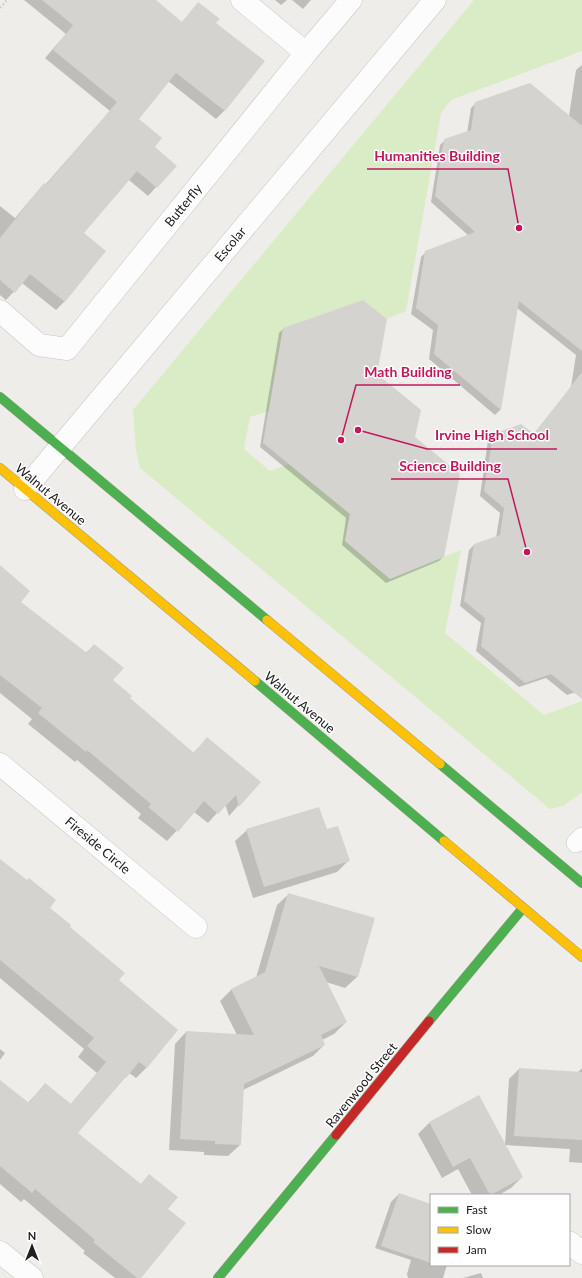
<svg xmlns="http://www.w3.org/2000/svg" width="582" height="1278" font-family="Lato,sans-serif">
  <rect width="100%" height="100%" fill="#eeede9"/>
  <!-- grass -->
  <polygon fill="#d9ecc6" points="474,0 582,0 582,51 451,100 441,113 406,311 387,319 363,300 283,328 269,411 250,417 244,449 270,471 289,464 350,514 345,541 390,579 461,550 445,633 544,715 582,701 582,792 563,806 550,809 140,468 136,451 133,410"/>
  <!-- shadow -->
  <g fill="#0003">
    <polygon points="24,0 132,0 181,23 199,3 215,23 263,62 224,111 216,119 168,81 138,119 153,147 175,166 148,196 129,180 82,233 105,251 64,302 56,310 22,283 6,300 0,295 0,206 15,218 36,193 44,184 45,185 110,111 45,58 66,34"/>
    <polygon points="275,0 287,0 281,5"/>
    <polygon points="292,0 311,0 303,9"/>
    <polygon points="582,65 582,690 567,695 546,678 519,687 476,651 481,623 460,606 469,550 474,545 496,538 500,513 480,496 488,440 494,435 533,435 571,387 576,355 517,308 500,410 495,415 429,359 433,330 411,314 421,257 426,252 469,236 431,202 440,145 445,140 467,133 471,108 476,103 569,116 576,70"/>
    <polygon points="283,329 376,374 414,437 444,556 439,561 386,583 342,545 346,518 260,447 279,333"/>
    <polygon points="0,566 20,602 86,653 94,645 112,680 129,698 193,753 207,739 259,782 229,816 225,804 208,823 194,812 167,841 138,818 141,814 77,760 75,762 28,724 32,719 0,693"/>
    <polygon points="247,830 326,831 348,861 337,872 253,898 235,841"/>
    <polygon points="0,860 68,927 117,981 177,1030 146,1068 136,1078 129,1073 77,1133 140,1185 150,1175 167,1209 139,1278 115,1278 83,1253 85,1251 24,1199 21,1202 0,1184 0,1082 28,1103 45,1084 70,1105 97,1073 78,1057 84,1049 0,978"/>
    <polygon points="289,894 357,977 345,988 326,982 346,1022 334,1034 322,1040 324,1045 313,1056 243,1090 240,1145 228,1156 204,1155 204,1152 169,1150 175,1044 186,1032 237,1035 220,1001 231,990 256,978 277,905"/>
    <polygon points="0,1049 5,1053 0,1060"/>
    <polygon points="582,1068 582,1163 569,1162 570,1149 505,1145 509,1079 519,1069 577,1073"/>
    <polygon points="429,1123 522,1177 511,1188 499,1195 472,1195 458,1169 442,1178 418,1134"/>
    <polygon points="399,1194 431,1205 431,1265 447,1265 443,1278 408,1278 407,1274 411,1260 375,1248 391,1202"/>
    <polygon points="481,1273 483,1278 463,1278"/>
  </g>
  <!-- building -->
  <g fill="#d5d3d0">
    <polygon points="42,0 156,0 182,22 198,2 220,19 216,23 265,61 225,111 176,73 139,119 162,138 155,147 177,166 157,188 137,171 84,233 106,251 65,302 30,274 15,293 0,280 0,238 44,183 46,185 117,102 53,50 73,25"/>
    <polygon points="530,83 582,126 582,351 519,301 501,410 434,354 438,325 416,308 425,251 475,232 435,196 444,139 471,130 475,102"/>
    <polygon points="363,300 387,319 377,374 421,410 415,437 460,474 444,557 390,579 345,541 350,514 263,443 283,328"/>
    <polygon points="582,372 582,699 551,674 525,683 481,646 485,618 464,601 474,544 500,535 504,508 484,491 493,434 521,424 534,434"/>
    <polygon points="0,565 30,591 21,602 87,653 94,644 124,668 113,680 132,696 130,698 194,753 207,737 261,782 239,807 236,795 218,814 204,801 178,832 148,807 151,804 87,750 86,752 38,713 42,708 0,675"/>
    <polygon points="319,807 327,829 338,826 350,861 264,887 246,829"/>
    <polygon points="0,859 27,880 29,878 56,900 50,908 71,925 70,927 125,973 119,980 178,1030 147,1068 139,1062 126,1078 125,1077 78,1133 141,1184 149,1174 178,1197 168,1209 186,1223 141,1278 137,1278 93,1242 95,1240 35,1189 32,1193 0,1166 0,1080 29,1103 45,1083 71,1104 106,1062 87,1046 94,1038 0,960"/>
    <polygon points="288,893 375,918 358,977 319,966 347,1022 321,1035 325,1045 244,1084 241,1145 215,1144 215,1141 180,1139 186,1031 254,1035 231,989 265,972"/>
    <polygon points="519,1068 582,1072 582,1140 514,1136"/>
    <polygon points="479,1095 523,1177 491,1195 490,1195 470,1158 453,1167 429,1122"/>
    <polygon points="399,1193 431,1204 431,1263 381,1246"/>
  </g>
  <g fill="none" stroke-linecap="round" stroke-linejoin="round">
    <defs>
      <polyline id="lane" points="576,843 582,837"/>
      <g id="street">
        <polyline points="242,0 306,53"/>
        <polyline points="0,311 39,345 67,349 306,53 351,0"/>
        <polyline points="25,489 435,0"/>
        <polyline points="0,764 196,927"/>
        <polyline points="569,1242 582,1253"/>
        <polyline points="0,1252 32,1278"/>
      </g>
      <g id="fast">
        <polyline points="0,397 267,620"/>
        <polyline points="255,681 444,841"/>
        <polyline points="440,764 582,883"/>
        <polyline points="429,1021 523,908"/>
        <polyline points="218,1278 336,1135"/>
      </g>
      <g id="slow">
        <polyline points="0,468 255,681"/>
        <polyline points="267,620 440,764"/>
        <polyline points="444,841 582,957"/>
      </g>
      <polyline id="jam" points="336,1135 429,1021"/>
    </defs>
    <!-- lane casing -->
    <use href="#lane" stroke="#c7c6c5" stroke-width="20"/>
    <!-- street casing -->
    <use href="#street" stroke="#c7c6c5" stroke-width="23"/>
    <!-- fast casing -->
    <use href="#fast" stroke="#96997f" stroke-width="10"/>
    <!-- slow casing -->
    <use href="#slow" stroke="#96997f" stroke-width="10"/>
    <!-- jam casing -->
    <use href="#jam" stroke="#96997f" stroke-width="10"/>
    <!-- path -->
    <polyline stroke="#dcceca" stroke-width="2.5" stroke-dasharray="2 2" stroke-linecap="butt" points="0,8 7,0"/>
    <!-- lane -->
    <use href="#lane" stroke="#fcfcfc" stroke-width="19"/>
    <!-- street -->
    <use href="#street" stroke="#fcfcfc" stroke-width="22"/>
    <!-- fast -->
    <use href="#fast" stroke="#4caf50" stroke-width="9"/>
    <!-- slow -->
    <use href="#slow" stroke="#ffc107" stroke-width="9"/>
    <!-- jam -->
    <use href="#jam" stroke="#c62828" stroke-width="9"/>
  </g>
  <g text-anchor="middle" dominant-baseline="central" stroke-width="3" stroke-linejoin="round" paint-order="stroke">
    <!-- street labels -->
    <g font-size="13" fill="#202020" stroke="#fff">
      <text transform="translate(183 205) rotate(-51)">Butterfly</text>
      <text transform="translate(230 244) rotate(-50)">Escolar</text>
      <text transform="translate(51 494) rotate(40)">Walnut Avenue</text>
      <text transform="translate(300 702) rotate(40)">Walnut Avenue</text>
      <text transform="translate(98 845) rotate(40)">Fireside Circle</text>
      <text transform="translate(361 1085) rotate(-51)">Ravenwood Street</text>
    </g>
  </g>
  <!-- callouts -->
  <path fill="none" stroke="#c2185b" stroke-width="1.5" d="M519 228L508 169H367M341 440L356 385H460M358 430L427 449H557M527 552L508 479H391"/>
  <g fill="#c2185b" stroke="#fff" stroke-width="1.5">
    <circle cx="519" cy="228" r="4"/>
    <circle cx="341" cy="440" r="4"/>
    <circle cx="358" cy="430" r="4"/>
    <circle cx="527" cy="552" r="4"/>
  </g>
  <g font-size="14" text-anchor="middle" font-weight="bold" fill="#c2185b" stroke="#fff" stroke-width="3" stroke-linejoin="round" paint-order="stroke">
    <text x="437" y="161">Humanities Building</text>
    <text x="408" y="377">Math Building</text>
    <text x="492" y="440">Irvine High School</text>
    <text x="450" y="471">Science Building</text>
  </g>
  <!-- legend -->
  <rect x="430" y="1194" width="140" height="72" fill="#ffffff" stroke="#a6a6a6"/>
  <rect x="438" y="1207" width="20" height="6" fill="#4caf50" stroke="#a6a6a6"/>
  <text x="466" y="1214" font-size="12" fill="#202020">Fast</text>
  <rect x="438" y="1227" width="20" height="6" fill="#ffc107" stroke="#a6a6a6"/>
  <text x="466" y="1234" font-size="12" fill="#202020">Slow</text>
  <rect x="438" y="1247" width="20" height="6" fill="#c62828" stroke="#a6a6a6"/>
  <text x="466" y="1254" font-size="12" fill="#202020">Jam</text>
  <!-- north arrow -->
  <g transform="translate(32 1246)" stroke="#ffffff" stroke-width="3" paint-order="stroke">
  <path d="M0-3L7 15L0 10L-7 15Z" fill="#202020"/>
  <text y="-6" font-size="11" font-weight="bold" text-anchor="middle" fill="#202020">N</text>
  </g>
</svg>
